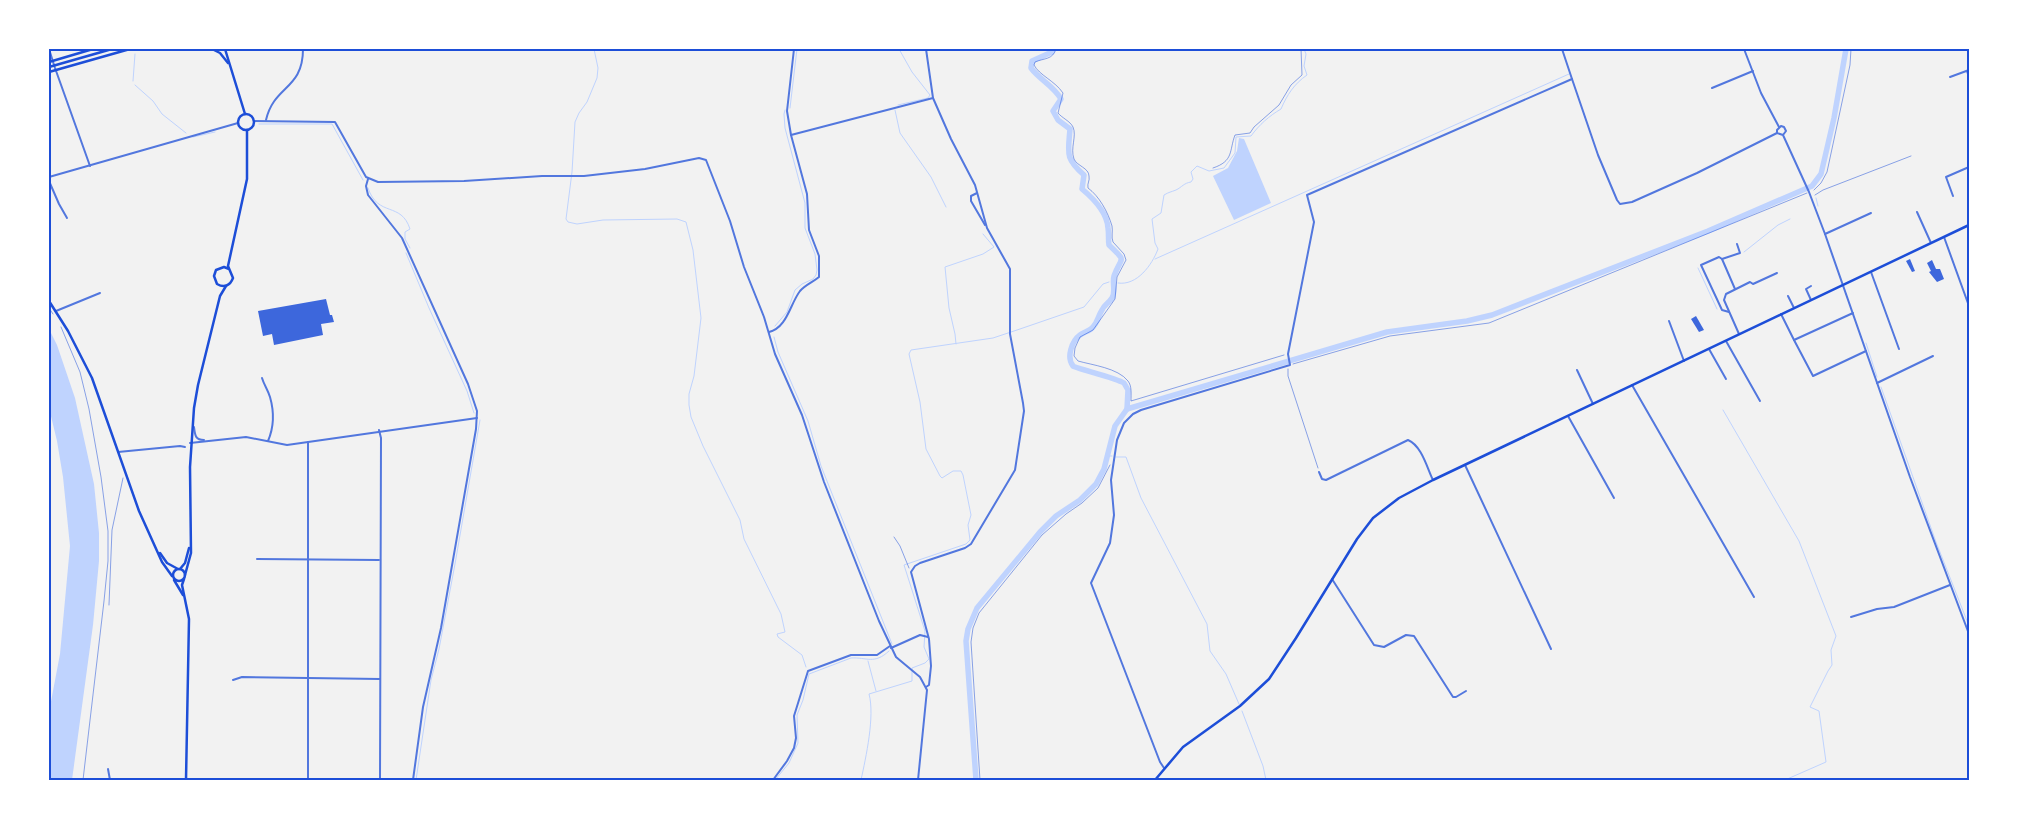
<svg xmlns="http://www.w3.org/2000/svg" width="2018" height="829" font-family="'PT Serif',serif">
  <rect width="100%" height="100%" fill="#f2f2f2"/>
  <!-- water -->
  <g fill="#bfd3fe">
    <polygon points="1239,138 1244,139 1271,203 1234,220 1213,176 1228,168 1237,151"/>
    <polygon points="49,329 57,345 75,398 94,484 99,533 99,561 93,625 72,780 49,780 49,712 60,654 70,546 63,477 57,441 49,408"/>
  </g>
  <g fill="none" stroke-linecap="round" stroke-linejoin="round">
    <!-- stream -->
    <g stroke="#bfd3fe" stroke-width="1">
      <polyline points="594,49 598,68 597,78 587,102 579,113 575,122 572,172 566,219 568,222 577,224 603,220 677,219 686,222 693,250 701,318 694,376 689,394 689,405 691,417 703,446 740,520 744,539 781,614 785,632 777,634 778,637 802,655 806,667"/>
      <polyline points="133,81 135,54"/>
      <polyline points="135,85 153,101 162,114 186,133"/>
      <polyline points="898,105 928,98 930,95 912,72 899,49"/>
      <polyline points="790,108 797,49"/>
      <polyline points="895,110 900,133 931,177 946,207"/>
      <polyline points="259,124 332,124 363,180"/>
      <polyline points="193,137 215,132"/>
      <polyline points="1811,186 1812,188"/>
      <path d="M368 188C378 218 401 201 410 229L405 232V239L410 248"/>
      <polyline points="1816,198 1818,206"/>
      <polyline points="1744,252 1778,225 1790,219"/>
      <polyline points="406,253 429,308 467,391 474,413"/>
      <polyline points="1155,259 1569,74"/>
      <polyline points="1698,268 1717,309"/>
      <path d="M1118 283C1137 286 1152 265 1158 249L1155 243 1152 219 1161 213 1164 195C1169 192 1171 192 1176 190 1182 187 1184 183 1191 182L1193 179 1191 172 1197 166 1209 171 1224 168 1235 153 1236 137 1251 136C1259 125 1269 116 1281 109 1287 95 1294 84 1307 75L1304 66 1306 54 1304 49"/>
      <polyline points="775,326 787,312 795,290 802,284 813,279 816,275 817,270 815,254 805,228 805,203 785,128 784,114 785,110"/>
      <polyline points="774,337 778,352 808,421 821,466 892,644"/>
      <polyline points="1866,343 1877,377"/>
      <polyline points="956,344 955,334 949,308 945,267 983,254 994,247 983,234"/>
      <polyline points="1881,387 1936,542 1969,626"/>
      <polyline points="1723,410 1799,541 1836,636 1831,650 1832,665 1828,671 1810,707 1819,711 1826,762 1785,780"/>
      <polyline points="1108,456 1112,456"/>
      <polyline points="1116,457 1126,457 1141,498 1207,624 1210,651 1226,674 1239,704"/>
      <polyline points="868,661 876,691"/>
      <polyline points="1242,711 1263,766 1266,780"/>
      <polyline points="416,780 431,680 439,649 455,564 480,420"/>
      <path d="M775 780 789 763 798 743 797 715 803 700 809 674 851 658C867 657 874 665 889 651"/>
      <path d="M861 780C866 757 875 716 869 694L912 681V668L925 663 929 659 924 647 925 631 904 565 966 544 970 540 968 525 971 515 963 475 961 471H953L942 478 940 476 926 449 920 402 909 354 911 350 993 338 1017 330 1084 307 1103 284 1109 282"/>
    </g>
    <!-- river -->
    <g stroke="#bfd3fe" stroke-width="5.5">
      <path d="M1053 49 1052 52 1032 61 1031 68C1040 80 1054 86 1061 99L1053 111 1058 120 1070 129C1068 154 1065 158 1084 175L1082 189C1094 199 1107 212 1108 228 1109 234 1108 239 1109 245 1128 263 1121 256 1114 276 1112 283 1116 292 1112 298 1109 303 1104 305 1102 310 1098 316 1098 322 1093 327 1090 331 1084 332 1080 335 1072 341 1066 357 1073 366 1075 368 1116 378 1124 383L1128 390 1127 409"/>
      <polyline points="976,780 966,641 968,629 977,608 1040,532 1056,516 1080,500 1096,484 1104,469 1115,426 1127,409 1387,332 1467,321 1492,315 1708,231 1812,186 1821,174 1834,118 1846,49"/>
    </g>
  </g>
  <!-- building -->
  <g fill="#3d67dc">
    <polygon points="1910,259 1915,271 1912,272 1906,261"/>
    <polygon points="1932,260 1936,269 1940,269 1944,279 1937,282 1929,272 1931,271 1927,263"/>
    <polygon points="326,299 330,315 332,315 334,322 321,324 323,335 274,345 272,334 263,336 258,311"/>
    <polygon points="1696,316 1704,330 1699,332 1691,319"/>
  </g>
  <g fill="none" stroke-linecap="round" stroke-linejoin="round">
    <!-- path -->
    <g stroke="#1d4ed8" stroke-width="0.5">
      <path d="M1056 49C1053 60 1044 58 1035 62L1034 65C1039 75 1055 81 1063 93L1058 113C1062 118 1070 121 1073 127 1077 136 1070 148 1074 159 1077 166 1089 168 1089 176 1090 181 1087 183 1088 188 1099 196 1108 212 1112 226 1113 231 1111 237 1113 242L1124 254 1126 260 1117 277 1115 299 1093 330 1080 337 1075 348 1074 356 1078 361C1092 365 1118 368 1128 381 1132 386 1131 394 1131 401L1284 355"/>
      <path d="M1213 168C1234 161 1229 151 1235 135L1250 133 1254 127 1279 105 1291 85 1302 75 1301 49"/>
      <polyline points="1814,190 1821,183 1827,172 1850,65 1851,49"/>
      <polyline points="1815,195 1823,190 1911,156"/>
      <polyline points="49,308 53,314"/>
      <polyline points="61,327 80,372 89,409 101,477 108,531 108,561 104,601 83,780"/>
      <polyline points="1293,364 1390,336 1489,323 1807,193"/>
      <polyline points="1288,369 1288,376 1318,468"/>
      <polyline points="894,537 900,546 909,568"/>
      <polyline points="109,605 112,530 123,478"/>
      <polyline points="980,780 971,642 973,628 979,613 1042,535 1066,514 1082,503 1098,488 1110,465"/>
    </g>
    <!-- minor -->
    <g stroke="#5277de" stroke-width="2">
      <polyline points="49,49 55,68 90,166"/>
      <polyline points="1967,71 1969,77"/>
      <polyline points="1950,77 1969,70"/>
      <polyline points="1572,79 1598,155 1617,200 1620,204 1632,202 1697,173 1777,133"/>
      <polyline points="1712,88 1753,71"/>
      <path d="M266 120C274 85 303 90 303 49"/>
      <polyline points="49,177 238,123"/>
      <polyline points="368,179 366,186 368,195 402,238 468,384 477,411 476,429 441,628 423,707 413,780"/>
      <polyline points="49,181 59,204 67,218"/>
      <polyline points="977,193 971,196 971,201 985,225"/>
      <polyline points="1953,196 1946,177 1969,167"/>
      <polyline points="1917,212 1931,243"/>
      <polyline points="1825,234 1871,213"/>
      <polyline points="1944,237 1969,306"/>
      <polyline points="1722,259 1719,257 1701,265 1722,310 1729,312"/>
      <polyline points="1871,272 1899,349"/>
      <polyline points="1811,286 1806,289 1811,300"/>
      <polyline points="1735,289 1722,259 1740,253 1737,244"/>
      <polyline points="1788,296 1794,308"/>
      <polyline points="56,311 100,293"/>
      <polyline points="1781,314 1794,340 1853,313"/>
      <polyline points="1669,321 1684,361"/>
      <polyline points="1739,334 1724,300 1726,294 1750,282 1753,284 1777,273"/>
      <polyline points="1794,340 1813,376 1866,351"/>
      <polyline points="1726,341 1760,401"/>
      <polyline points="1709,349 1726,379"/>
      <polyline points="1577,370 1593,404"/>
      <path d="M262 378C264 385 268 390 270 397 274 411 274 427 268 441"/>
      <polyline points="1877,383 1933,356"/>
      <polyline points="1632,385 1754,597"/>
      <polyline points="1568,416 1614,498"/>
      <path d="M194 427C195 435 195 440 204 440"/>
      <polyline points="379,430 381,438 380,780"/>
      <polyline points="190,443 246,437 287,445 477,418"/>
      <polyline points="118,452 180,446 185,447"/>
      <polyline points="1465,465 1551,649"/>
      <path d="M1319 472 1322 479 1326 480 1408 440C1422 446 1427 468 1433 480"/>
      <polyline points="257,559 379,560"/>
      <polyline points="1332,579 1374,645 1384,647 1406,635 1414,636 1453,697 1456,697 1466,691"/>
      <polyline points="1851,617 1877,609 1894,607 1950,585"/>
      <polyline points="891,648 920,635 928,637"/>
      <polyline points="233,680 242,677 380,679"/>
      <polyline points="1164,768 1160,762 1091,583 1110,543 1114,515 1111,480 1117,440 1124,423 1133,414 1141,410 1290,365 1288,354 1314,222 1307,195 1572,79 1562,49"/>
      <polyline points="108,769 110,780"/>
      <polyline points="773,780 787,761 794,748 796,738 794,716 808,671 851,655 877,655 890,646"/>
    </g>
    <!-- tertiary -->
    <g stroke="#5277de" stroke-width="2">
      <polyline points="926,49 933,98 951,139 975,185 987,228 1010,269 1010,334 1023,403 1024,411 1015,470 971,544 965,548 920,563 915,566 911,572 929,639 931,666 929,685 926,687"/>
      <polyline points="1744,49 1761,93 1779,127"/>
      <polyline points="254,121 335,122 366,177 378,182 464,181 542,176 584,176 645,169 699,158 706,160 730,221 744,267 764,317 775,354 802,415 824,482 879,621 896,657 920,677 927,690 918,780"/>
      <polyline points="791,135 933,98"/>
      <polyline points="1783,135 1786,131 1784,127 1781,126 1777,130 1777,133 1783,135 1809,192 1825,234 1910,477 1969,634"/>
      <path d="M769 332C787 328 790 304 800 291 805 285 813 282 819 277V256L809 230 807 194 791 135 787 111 794 49"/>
      <polyline points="308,780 308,442"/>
    </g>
    <!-- secondary -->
    <g stroke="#1d4ed8" stroke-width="2.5">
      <polyline points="49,301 68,331 92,378 139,511 162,562 172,576"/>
      <polyline points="160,553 167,563 178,569"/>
      <polyline points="1155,780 1183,747 1240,706 1269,679 1296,638 1357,539 1373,518 1399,498 1433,480 1969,225"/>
    </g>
    <!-- primary -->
    <g stroke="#1d4ed8" stroke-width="2.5">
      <polyline points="212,49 220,53 228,63"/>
      <polyline points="225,49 245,114"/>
      <circle cx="246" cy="122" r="8"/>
      <path d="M229 269 224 267 216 270 214 276 217 284C224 288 230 286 233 278L228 266 247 179V130"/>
      <circle cx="179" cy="575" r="6"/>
      <polyline points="180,569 185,563 189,548"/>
      <polyline points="185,575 191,553 190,467 194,408 198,385 220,296 226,286"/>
      <polyline points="184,579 182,585 189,619 186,780"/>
      <polyline points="174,580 183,595"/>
    </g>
    <!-- trunk -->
    <g stroke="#1d4ed8" stroke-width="2.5">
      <polyline points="49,62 93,49"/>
      <polyline points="49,67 112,49"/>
      <polyline points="49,72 130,49"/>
    </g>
  </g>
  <!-- border -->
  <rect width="2018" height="829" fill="none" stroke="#ffffff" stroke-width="100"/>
  <rect x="50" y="50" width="1918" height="729" fill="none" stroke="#1d4ed8" stroke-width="2"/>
</svg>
